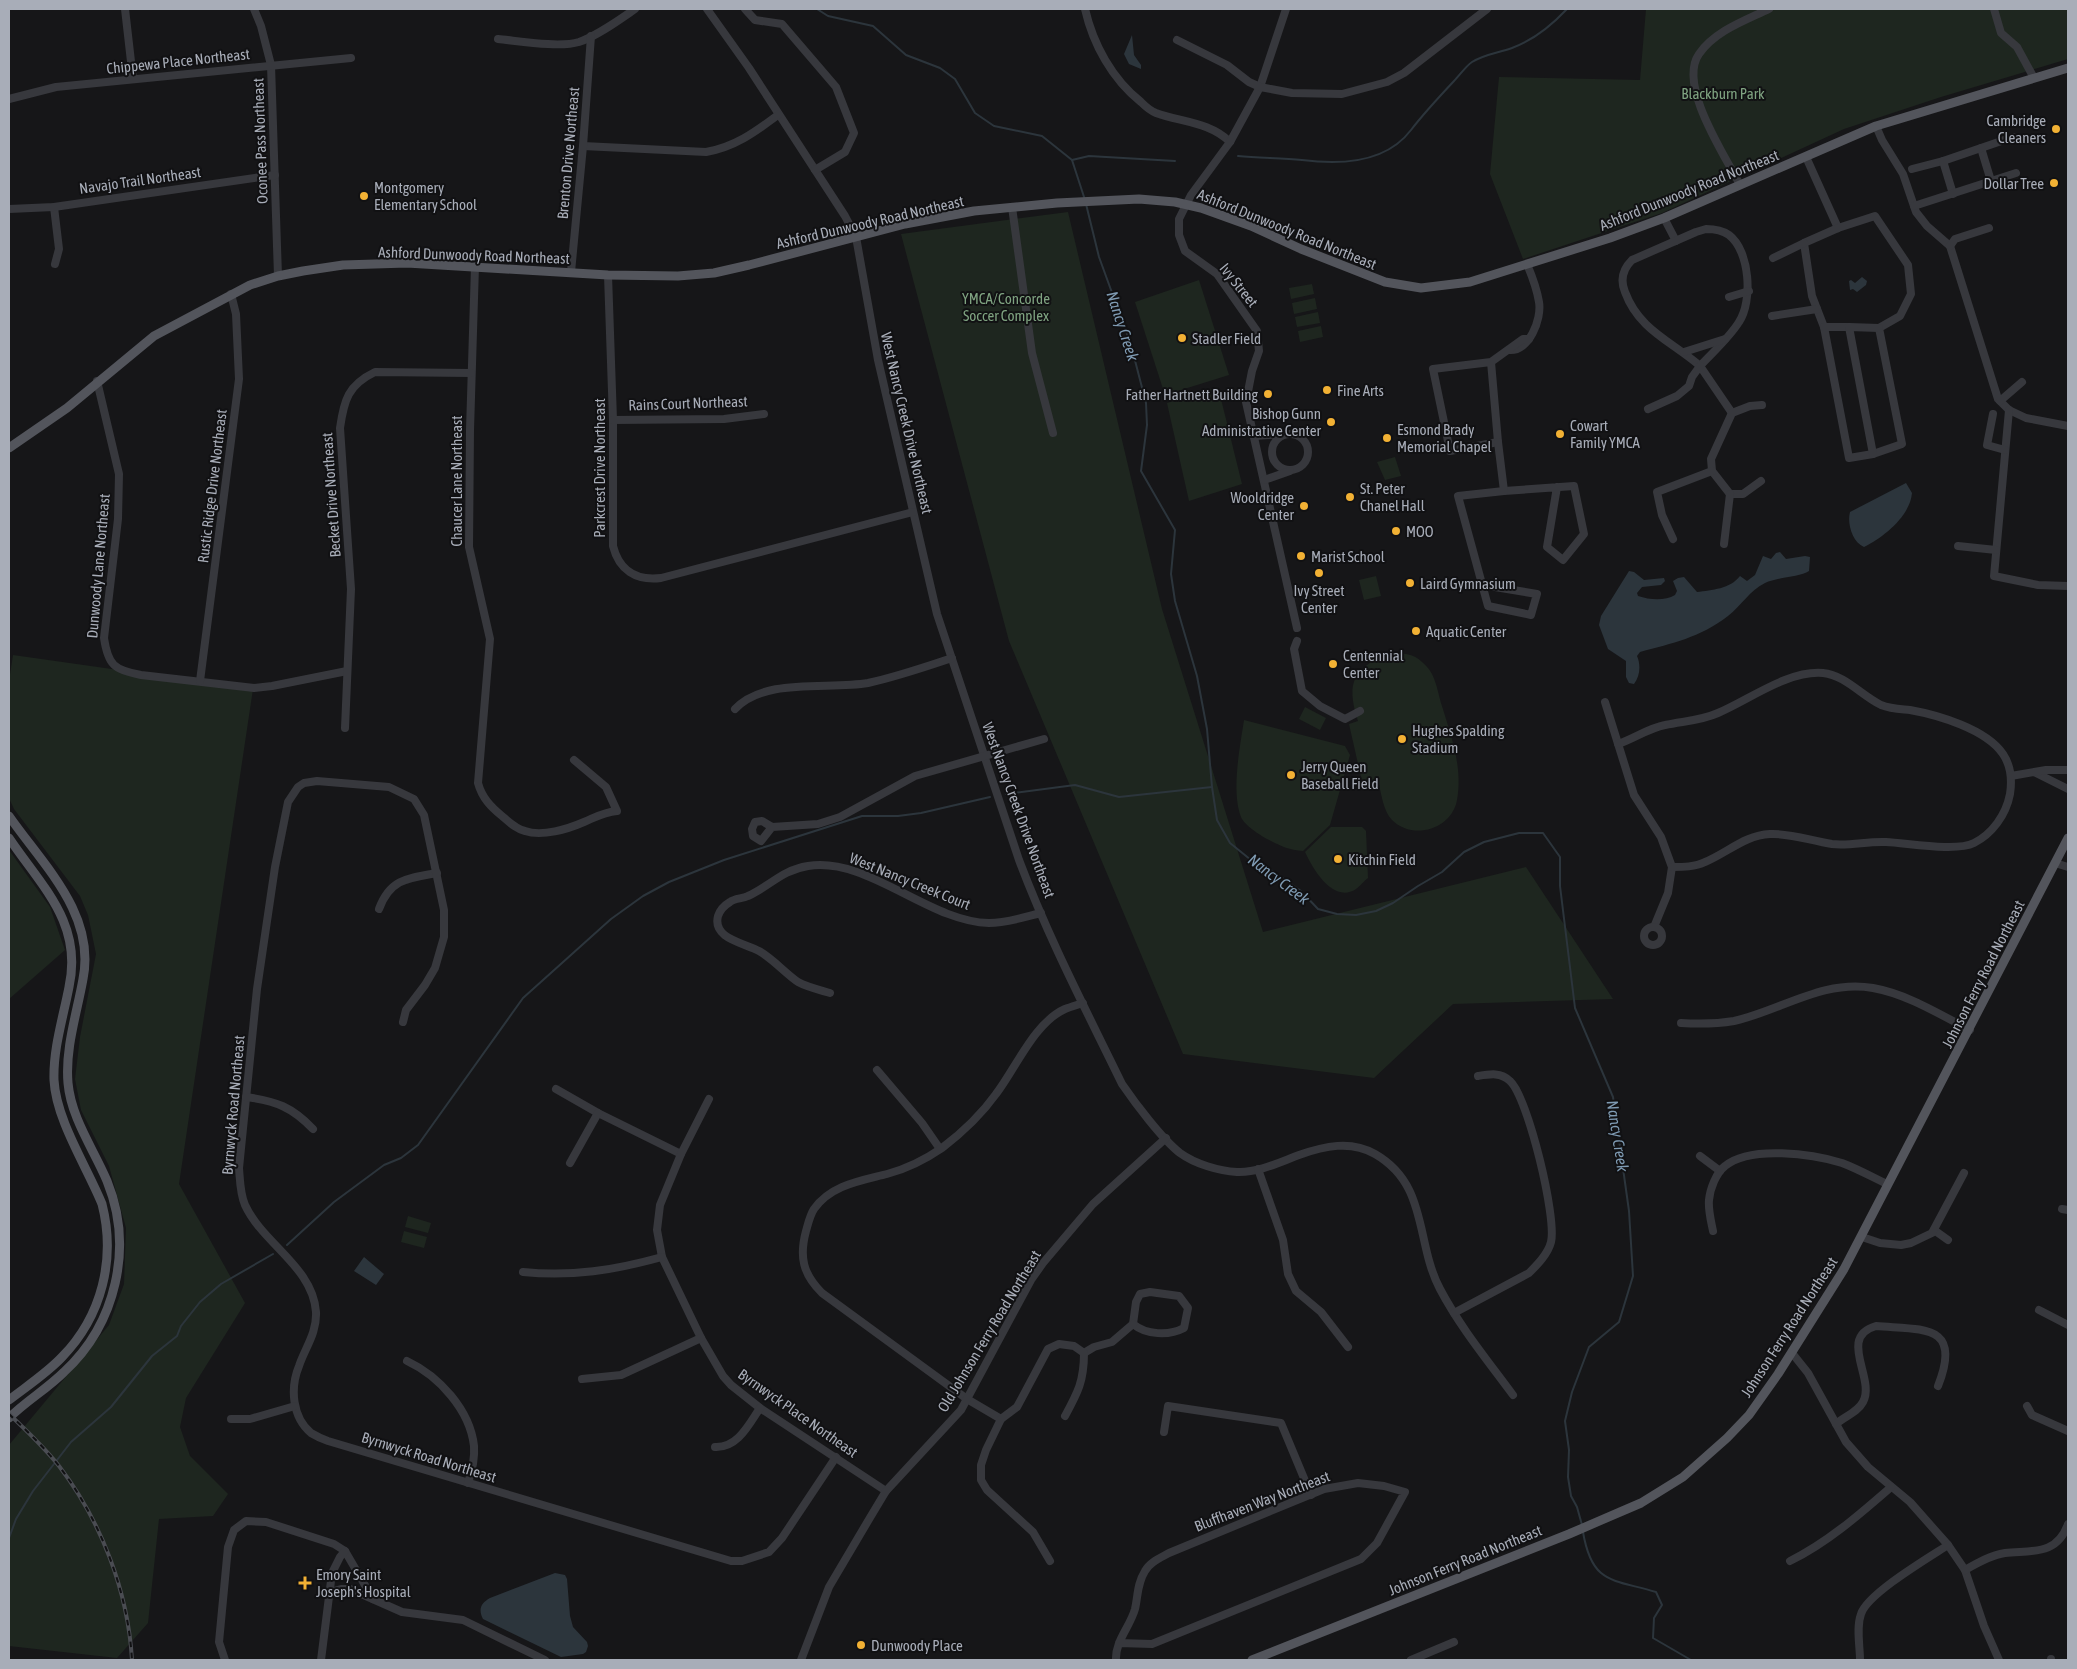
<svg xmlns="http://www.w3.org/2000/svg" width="2077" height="1669" font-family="'Asap Condensed',sans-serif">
  <rect width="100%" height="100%" fill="#161618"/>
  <!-- green -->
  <g fill="#1e261f">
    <polygon points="1646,9 2068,9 2068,59 1941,97 1844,129 1662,213 1523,259 1490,174 1499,77 1640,80"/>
    <polygon points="1068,212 1162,609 1263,932 1526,867 1613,999 1453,1004 1374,1078 1183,1054 1009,641 901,234"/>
    <polygon points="1199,280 1229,375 1165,395 1135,302"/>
    <polygon points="1312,284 1314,294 1291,299 1289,288"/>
    <polygon points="1315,298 1317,309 1294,314 1292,303"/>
    <polygon points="1318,312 1320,323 1297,327 1295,317"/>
    <polygon points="1321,326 1323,337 1300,342 1298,331"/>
    <polygon points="1218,387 1242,484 1189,501 1167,403"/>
    <polygon points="1395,457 1401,476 1385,480 1377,462"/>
    <polygon points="1376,576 1381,596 1364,600 1359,580"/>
    <path d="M1390 653C1402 653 1413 653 1422 662 1436 673 1437 690 1442 706 1451 736 1463 767 1457 800 1452 829 1413 841 1392 820 1383 811 1381 792 1378 780L1363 786 1349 724 1358 721C1346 684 1352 668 1390 653Z"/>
    <polygon points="13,655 253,689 179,1184 245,1303 186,1398 180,1427 190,1456 228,1494 213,1516 159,1519 148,1623 117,1658 9,1646 9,1445 109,1325 124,1284 126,1228 109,1166 81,1110 75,1079 80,1037 96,954 88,915 80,896 14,809 9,798 9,681"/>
    <polygon points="1305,707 1326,718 1320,730 1299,719"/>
    <path d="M1244 720 1345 746 1350 755 1330 825 1303 851C1288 850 1281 846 1267 839 1260 835 1244 825 1241 817 1231 791 1240 747 1244 720Z"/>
    <path d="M1331 827H1362L1366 831 1368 878C1364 881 1360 886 1356 889 1333 904 1313 869 1305 852Z"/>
    <polygon points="9,850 50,907 65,950 9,999"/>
    <polygon points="408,1216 431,1223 428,1233 405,1227"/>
    <polygon points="404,1231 427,1237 424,1248 401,1242"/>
  </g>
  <!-- water -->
  <g fill="#2c353c">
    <polygon points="1132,35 1134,55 1141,65 1141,69 1129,64 1124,54"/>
    <polygon points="1862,277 1867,281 1866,285 1857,292 1853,289 1850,290 1849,281 1851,280 1855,283"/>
    <path d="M1906 483 1912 493C1910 516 1884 537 1864 547 1852 542 1847 523 1850 512Z"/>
    <path d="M1780 552 1786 559 1805 556 1810 557 1809 571C1800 577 1778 577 1765 583 1749 591 1742 605 1728 616 1699 638 1673 643 1640 652L1637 656C1641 665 1640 676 1634 684L1629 683 1626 677V661L1608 649 1599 625 1601 616 1629 571 1634 572 1644 580 1664 578 1665 581 1661 585 1642 587 1637 593 1638 596C1650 600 1665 601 1675 595L1677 591 1673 581 1678 578 1684 577 1697 592C1712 590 1730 589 1740 576L1747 581 1755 575 1763 556 1771 559 1776 553Z"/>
    <polygon points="364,1257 384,1274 376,1285 354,1271"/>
    <path d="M555 1573 565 1575 567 1579 570 1616 573 1627 587 1642 588 1646 586 1652 583 1654 561 1657 483 1619C478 1609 481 1603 490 1598Z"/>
  </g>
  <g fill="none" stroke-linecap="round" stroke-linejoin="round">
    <!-- stream -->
    <g stroke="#2c353c" stroke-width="2">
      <polyline points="817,9 828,16 873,26 906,55 940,68 955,79 975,113 994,126 1042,136 1072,160 1085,200"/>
      <path d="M1238 156C1259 158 1281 158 1302 160 1340 165 1386 163 1411 130 1424 113 1439 97 1454 81 1460 75 1465 67 1472 62 1485 54 1498 53 1512 48 1534 40 1551 26 1567 9"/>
      <polyline points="1072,160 1089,156 1175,161"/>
      <polyline points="1086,204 1099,257 1131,345 1146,403 1147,425 1141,471 1175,530 1171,574 1175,601 1197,676 1207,729 1212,787 1217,820 1230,843 1251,860 1274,872 1301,891 1318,909 1337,914 1356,915 1376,911 1393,903 1418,886 1442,872 1464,852 1484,842 1519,833 1543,833 1560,857 1560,886 1575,1008 1613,1097 1629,1211 1633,1276 1619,1322 1589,1347 1572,1392 1565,1421 1569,1450 1568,1477 1571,1496 1577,1507 1582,1525"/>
      <polyline points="1006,794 1075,785 1119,797 1212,787"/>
      <polyline points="287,1245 334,1202 384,1165 401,1158 418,1145 523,998 611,919 643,896 669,882 724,860 862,816 898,816 921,813 990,797"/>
      <path d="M1583 1532C1592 1585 1613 1579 1656 1592L1662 1605 1654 1618 1653 1638 1691 1660"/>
      <polyline points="9,1538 16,1519 33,1491 71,1442 111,1407 152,1356 177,1336 181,1326 200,1302 221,1284 273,1254"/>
    </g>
    <!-- minor -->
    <g stroke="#37383d" stroke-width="8">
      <polyline points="125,9 133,79"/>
      <polyline points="254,9 261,26 271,65 278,276"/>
      <path d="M707 9 749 68 845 216 856 237 878 360 937 614 1019 860C1048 937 1086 1010 1122 1084 1135 1103 1162 1139 1180 1153 1195 1164 1219 1171 1237 1172 1258 1173 1280 1162 1299 1155 1324 1146 1351 1140 1375 1154 1429 1185 1415 1242 1440 1289 1460 1327 1488 1361 1513 1395"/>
      <polyline points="745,9 755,20 782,24 836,87 854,133 845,152 815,170"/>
      <path d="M1085 9C1093 44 1112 79 1141 102 1145 106 1151 111 1156 113 1181 122 1210 122 1230 142"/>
      <polyline points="1286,9 1260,87 1230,142 1191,195 1179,219 1179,235 1185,251 1217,274 1257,331 1259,351 1252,371 1246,402 1297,628"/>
      <polyline points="1994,9 2001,33 2017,47 2034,78"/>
      <path d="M498 39C519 41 559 48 579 42 597 36 619 20 635 9"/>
      <polyline points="1177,40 1227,65 1249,82 1260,87 1292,93 1342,94 1387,82 1404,73 1487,9"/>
      <polyline points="9,99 56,87 351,58"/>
      <polyline points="1876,126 1882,140 1903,174 1916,212 1927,226 1950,246 1998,399 2009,410 2026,418 2068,426"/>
      <path d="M583 146 706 152C735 147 755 132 778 115"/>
      <polyline points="1806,157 1838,228"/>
      <polyline points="1912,169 1943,161"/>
      <polyline points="1991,181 1981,148 2013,137"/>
      <path d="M1740 185C1726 157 1677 85 1699 54 1715 31 1744 21 1769 9"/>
      <polyline points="1953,194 1943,161 1981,148"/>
      <polyline points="1914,206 2016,173"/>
      <polyline points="54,207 59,249 55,264"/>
      <polyline points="1012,207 1032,353 1053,433"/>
      <polyline points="9,209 54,207 275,175"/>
      <polygon points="1875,216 1908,265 1911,294 1900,316 1879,328 1902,444 1873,454 1849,458 1824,327 1812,296 1804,243 1838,228"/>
      <polyline points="1664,218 1676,241"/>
      <path d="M1706 229C1714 229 1722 230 1729 235 1750 251 1753 301 1739 322 1729 338 1713 352 1700 366 1671 341 1639 330 1625 292 1620 280 1623 269 1632 260L1696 232Z"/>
      <polyline points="1950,246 1955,239 1989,228"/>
      <polyline points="1773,258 1804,243"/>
      <path d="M475 266 470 430 469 547 490 639 478 783C482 798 491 807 502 816 509 822 516 829 525 831 542 837 568 829 584 822 596 817 604 812 617 811L606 787 574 760"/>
      <polyline points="571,272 583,146 591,36"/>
      <path d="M608 275 613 420V546C619 570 636 581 661 578L913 512"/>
      <polyline points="1729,297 1749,291"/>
      <polyline points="1772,316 1817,309"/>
      <polyline points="1824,327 1849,327"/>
      <path d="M1509 350C1529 352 1542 319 1539 302 1537 289 1532 276 1527 264"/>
      <polyline points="1684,352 1725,339"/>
      <polyline points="1491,362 1498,442 1450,451 1433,369 1491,362 1523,339 1529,339"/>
      <path d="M97 381 119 474 118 519 104 638C108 665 114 670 141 675L254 688 272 686 347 671"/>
      <polyline points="2000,401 2022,382"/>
      <polyline points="1648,409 1677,396 1689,386 1692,377 1700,366 1732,413"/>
      <polyline points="2009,410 1994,576 2038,585 2068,586"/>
      <polyline points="1993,414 1987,445 2005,450"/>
      <polyline points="613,420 724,419 764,414"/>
      <circle cx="1290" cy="452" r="18"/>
      <polyline points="1254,436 1282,434"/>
      <polyline points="1873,454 1849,327 1879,328"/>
      <polyline points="1264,480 1290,471"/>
      <polyline points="1761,481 1743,494 1730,494 1712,471 1711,459 1732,413 1750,406 1762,405"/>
      <polyline points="1504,491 1574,486 1584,534 1563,560 1547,547 1557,487"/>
      <polyline points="1673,539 1662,515 1657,492 1712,471"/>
      <polyline points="1724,544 1730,494"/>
      <polyline points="1958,546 1996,550"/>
      <polyline points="1483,585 1537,594 1531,615 1488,606 1458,496 1504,491 1498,442"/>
      <polyline points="1297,641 1294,649 1302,691 1320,706 1345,719 1360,711"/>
      <polyline points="200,681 239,379 236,314 231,294"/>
      <polyline points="1605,702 1634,795 1661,837 1672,867 1668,893 1654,927"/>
      <path d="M735 709C765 677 828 690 868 683 896 677 925 667 952 658"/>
      <path d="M345 728 351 589 340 428C344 400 348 385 375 372L471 373"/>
      <path d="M1618 744C1633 739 1649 728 1665 725 1683 721 1700 721 1718 713 1749 700 1788 670 1823 673 1845 675 1862 696 1881 705 1891 709 1900 709 1910 710 1938 715 1986 729 2003 754 2011 766 2012 781 2010 794 2006 815 1992 834 1974 843 1956 852 1908 843 1886 842 1868 841 1850 846 1832 844 1811 841 1791 833 1770 834 1745 835 1727 853 1705 862 1695 867 1683 867 1672 867"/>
      <polyline points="2036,773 2068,789"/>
      <polyline points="2011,776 2046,770 2068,770"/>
      <polyline points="772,827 761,841 753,836 752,829 755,822 762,821 772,827 818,824 840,817 915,776 1044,739"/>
      <polyline points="2055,863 2068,867"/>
      <path d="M379 909C390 879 408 878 437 873"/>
      <circle cx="1653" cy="936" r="9"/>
      <path d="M830 993C820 990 807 987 798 982 785 973 773 959 759 951 745 943 712 939 718 916 720 910 725 905 730 902 735 898 742 899 748 896 770 886 782 870 808 866 867 856 929 922 989 923 1007 923 1024 917 1041 913"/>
      <path d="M403 1022 406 1010 425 985 435 968 444 937V910L424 815 414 799 389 787 317 781 304 783 298 787 288 802 275 867 257 989 239 1168C240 1180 240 1194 245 1205 263 1244 313 1267 316 1312 317 1333 305 1348 299 1366 290 1388 292 1417 311 1433 316 1436 322 1439 328 1441L731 1561H742L769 1552 782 1538 836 1457"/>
      <path d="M1681 1023C1698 1024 1716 1024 1734 1021 1780 1011 1823 979 1873 988 1907 994 1939 1014 1970 1030"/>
      <polyline points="877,1070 922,1123 940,1149"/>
      <polyline points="556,1089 598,1113 681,1154"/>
      <path d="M246 1097C276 1101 292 1107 313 1129"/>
      <polyline points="709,1099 681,1154 660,1205 657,1230 662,1257 701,1338 723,1376 731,1385 760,1408 886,1491"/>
      <polyline points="1700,1156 1720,1171"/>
      <polyline points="570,1163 598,1113"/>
      <polyline points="1258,1169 1283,1240 1288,1274 1296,1291 1321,1312 1348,1347"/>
      <polyline points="2062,1209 2068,1210"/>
      <polyline points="1934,1230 1948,1240"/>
      <path d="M1713 1231C1711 1221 1708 1210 1709 1200 1710 1189 1716 1173 1725 1166 1750 1145 1813 1154 1842 1163 1858 1169 1872 1177 1887 1184"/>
      <polyline points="1862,1237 1880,1243 1901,1245 1911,1243 1932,1233 1964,1173"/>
      <path d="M523 1272C572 1277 615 1270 662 1257"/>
      <path d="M1150 1292 1179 1296 1188 1308 1184 1328C1169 1336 1146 1335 1133 1324L1136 1302 1140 1294Z"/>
      <polyline points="2039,1310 2068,1325"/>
      <path d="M1454 1313 1529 1273C1537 1265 1548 1254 1551 1242 1557 1218 1528 1097 1510 1081 1501 1072 1490 1074 1478 1076"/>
      <polyline points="1084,1353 1094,1347 1112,1342 1133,1324"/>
      <polyline points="1792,1353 1808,1373 1846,1442 1868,1467 1910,1502 1948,1545 1965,1570 1984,1626 1999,1660"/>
      <path d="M407 1361C439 1376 470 1410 474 1446 475 1459 472 1471 468 1483"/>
      <polyline points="582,1379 621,1375 701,1338"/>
      <polyline points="2027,1406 2032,1415 2068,1431"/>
      <polyline points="231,1419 250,1419 295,1406"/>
      <path d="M1001 1419 967 1399 822 1293C803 1274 799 1257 806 1231 808 1224 810 1215 814 1209 831 1185 860 1181 887 1174 906 1169 926 1159 942 1148 963 1132 981 1115 996 1094 1016 1068 1034 1023 1065 1009 1070 1007 1077 1005 1083 1003"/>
      <path d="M1836 1424C1845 1416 1857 1413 1863 1402 1876 1379 1837 1337 1876 1326 1922 1330 1963 1323 1938 1386"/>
      <polyline points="1164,1432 1168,1406 1281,1423 1311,1495"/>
      <path d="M715 1447C738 1448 749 1424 760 1408"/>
      <path d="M1050 1561 1033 1532 987 1490 981 1480V1465L986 1450 1001 1419 1017 1407 1048 1349 1059 1344 1074 1346 1084 1353C1084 1381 1078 1392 1065 1416"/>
      <path d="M1790 1561C1827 1543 1860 1514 1891 1487"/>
      <path d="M1965 1570C1977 1563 1991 1555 2005 1553 2031 1550 2057 1556 2068 1524"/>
      <polyline points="330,1592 341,1589 350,1589 402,1612 463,1620 545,1660"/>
      <polyline points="2051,1659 2051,1660"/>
      <polyline points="225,1660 219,1642 228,1547 234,1530 246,1521 266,1522 334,1544 345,1551 373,1599"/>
      <polyline points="321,1660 332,1573 340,1557 345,1551"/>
      <polyline points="801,1660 829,1587 868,1521 886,1491 961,1410 1031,1280 1043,1263 1093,1204 1166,1138"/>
      <path d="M1116 1660C1115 1641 1130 1627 1135 1609 1138 1596 1137 1584 1145 1571 1150 1562 1160 1558 1169 1553L1324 1489 1358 1483 1384 1486 1405 1492 1377 1543 1361 1559 1152 1644 1119 1643"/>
      <polyline points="1411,1660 1454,1642"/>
      <path d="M1860 1660C1860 1646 1856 1628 1861 1614 1867 1594 1928 1558 1948 1545"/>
    </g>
    <!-- major -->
    <g stroke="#53555c" stroke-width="9">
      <polyline points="9,448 67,408 154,336 250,285 278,276 303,271 343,265 407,263 608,275 678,276 714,273 749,265 905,224 974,211 1057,203 1139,199 1175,202 1201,208 1251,226 1301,249 1385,282 1421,288 1470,282 1610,238 1664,218 1876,126 2068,68"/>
      <path d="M9 816C43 865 96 914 83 979 77 1013 65 1048 68 1083 71 1118 94 1150 107 1181 134 1247 116 1324 64 1372 47 1389 26 1401 9 1418"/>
      <path d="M9 838C42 887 83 923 69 987 63 1018 53 1049 54 1080 56 1120 87 1167 102 1204 116 1259 102 1316 62 1357 47 1373 27 1386 9 1400"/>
      <polyline points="1252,1660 1569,1534 1641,1503 1683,1477 1727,1438 1749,1415 1778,1374 1844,1269 2068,838"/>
    </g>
    <defs>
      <path id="rail" d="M9 1414C26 1430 44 1447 59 1466 101 1521 128 1591 132 1660"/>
    </defs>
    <!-- rail casing -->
    <use href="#rail" stroke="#4a4c52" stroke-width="4"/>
    <!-- rail -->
    <use href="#rail" stroke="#111113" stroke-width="2" stroke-dasharray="5.5" stroke-linecap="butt"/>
  </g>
  <!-- markers -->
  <g fill="#f2b134" stroke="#111113" stroke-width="2">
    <circle cx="2056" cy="129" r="5"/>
    <circle cx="2054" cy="183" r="5"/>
    <circle cx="364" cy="196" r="5"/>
    <circle cx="1182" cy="338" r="5"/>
    <circle cx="1327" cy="390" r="5"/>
    <circle cx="1268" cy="394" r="5"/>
    <circle cx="1331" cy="422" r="5"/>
    <circle cx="1560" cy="434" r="5"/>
    <circle cx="1387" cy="438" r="5"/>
    <circle cx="1350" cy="497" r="5"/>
    <circle cx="1304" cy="506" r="5"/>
    <circle cx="1396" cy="531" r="5"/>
    <circle cx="1301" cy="556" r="5"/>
    <circle cx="1319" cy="573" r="5"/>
    <circle cx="1410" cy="583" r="5"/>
    <circle cx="1416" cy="631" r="5"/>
    <circle cx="1333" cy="664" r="5"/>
    <circle cx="1402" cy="739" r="5"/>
    <circle cx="1291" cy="775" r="5"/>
    <circle cx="1338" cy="859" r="5"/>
    <path d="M302.5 1575.5h5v5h5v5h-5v5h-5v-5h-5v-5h5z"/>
    <circle cx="861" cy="1645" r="5"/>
  </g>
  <g text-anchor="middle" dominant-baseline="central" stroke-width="4" stroke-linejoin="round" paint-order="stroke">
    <!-- street labels -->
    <g font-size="15" fill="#a8adb8" stroke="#111113">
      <text transform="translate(178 61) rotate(-6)">Chippewa Place Northeast</text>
      <text transform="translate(260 141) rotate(-92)">Oconee Pass Northeast</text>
      <text transform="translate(568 153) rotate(-85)">Brenton Drive Northeast</text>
      <text transform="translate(140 180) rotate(-8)">Navajo Trail Northeast</text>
      <text transform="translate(1689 190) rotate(-22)">Ashford Dunwoody Road Northeast</text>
      <text transform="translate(870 222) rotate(-13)">Ashford Dunwoody Road Northeast</text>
      <text transform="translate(1287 229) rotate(22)">Ashford Dunwoody Road Northeast</text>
      <text transform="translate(474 255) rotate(2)">Ashford Dunwoody Road Northeast</text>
      <text transform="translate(1239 285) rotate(51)">Ivy Street</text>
      <text transform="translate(688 403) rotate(-2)">Rains Court Northeast</text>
      <text transform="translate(907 423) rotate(77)">West Nancy Creek Drive Northeast</text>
      <text transform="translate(599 468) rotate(-90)">Parkcrest Drive Northeast</text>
      <text transform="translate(456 481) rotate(-90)">Chaucer Lane Northeast</text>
      <text transform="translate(212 486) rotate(-83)">Rustic Ridge Drive Northeast</text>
      <text transform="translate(331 495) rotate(-94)">Becket Drive Northeast</text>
      <text transform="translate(98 566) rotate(-85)">Dunwoody Lane Northeast</text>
      <text transform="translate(1019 810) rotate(70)">West Nancy Creek Drive Northeast</text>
      <text transform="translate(910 881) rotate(22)">West Nancy Creek Court</text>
      <text transform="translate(1983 974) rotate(-63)">Johnson Ferry Road Northeast</text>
      <text transform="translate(233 1105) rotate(-85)">Byrnwyck Road Northeast</text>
      <text transform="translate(1789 1327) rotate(-57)">Johnson Ferry Road Northeast</text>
      <text transform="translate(989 1331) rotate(-59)">Old Johnson Ferry Road Northeast</text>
      <text transform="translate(798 1413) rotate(35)">Byrnwyck Place Northeast</text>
      <text transform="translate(429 1457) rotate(17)">Byrnwyck Road Northeast</text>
      <text transform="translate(1262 1501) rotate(-21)">Bluffhaven Way Northeast</text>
      <text transform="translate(1465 1560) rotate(-22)">Johnson Ferry Road Northeast</text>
    </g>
    <!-- park labels -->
    <g font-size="15" fill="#7fa381" stroke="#111113">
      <text x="1723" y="93">Blackburn Park</text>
      <text x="1006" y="298">YMCA/Concorde<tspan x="1006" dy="17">Soccer Complex</tspan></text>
    </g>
    <!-- poi labels -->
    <g font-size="15" fill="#a8adb8" stroke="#111113" text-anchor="start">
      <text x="2046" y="120" text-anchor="end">Cambridge<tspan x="2046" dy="17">Cleaners</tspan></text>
      <text x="2044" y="183" text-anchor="end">Dollar Tree</text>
      <text x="374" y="187">Montgomery<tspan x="374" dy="17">Elementary School</tspan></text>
      <text x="1192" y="338">Stadler Field</text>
      <text x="1337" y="390">Fine Arts</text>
      <text x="1258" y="394" text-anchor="end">Father Hartnett Building</text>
      <text x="1321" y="413" text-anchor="end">Bishop Gunn<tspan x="1321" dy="17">Administrative Center</tspan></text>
      <text x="1570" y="425">Cowart<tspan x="1570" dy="17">Family YMCA</tspan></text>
      <text x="1397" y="429">Esmond Brady<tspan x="1397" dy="17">Memorial Chapel</tspan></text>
      <text x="1360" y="488">St. Peter<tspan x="1360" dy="17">Chanel Hall</tspan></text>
      <text x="1294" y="497" text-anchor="end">Wooldridge<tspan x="1294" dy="17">Center</tspan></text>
      <text x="1406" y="531">MOO</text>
      <text x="1311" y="556">Marist School</text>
      <text x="1420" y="583">Laird Gymnasium</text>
      <text x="1319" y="590" text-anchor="middle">Ivy Street<tspan x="1319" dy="17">Center</tspan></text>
      <text x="1426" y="631">Aquatic Center</text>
      <text x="1343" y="655">Centennial<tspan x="1343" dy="17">Center</tspan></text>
      <text x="1412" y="730">Hughes Spalding<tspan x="1412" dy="17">Stadium</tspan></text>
      <text x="1301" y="766">Jerry Queen<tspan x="1301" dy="17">Baseball Field</tspan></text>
      <text x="1348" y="859">Kitchin Field</text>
      <text x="316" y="1574">Emory Saint<tspan x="316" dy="17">Joseph's Hospital</tspan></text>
      <text x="871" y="1645">Dunwoody Place</text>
    </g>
    <!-- water labels -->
    <g font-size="16" font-style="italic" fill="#7f9bb3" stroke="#111113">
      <text transform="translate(1123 326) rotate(72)">Nancy Creek</text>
      <text transform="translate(1279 879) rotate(37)">Nancy Creek</text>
      <text transform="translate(1618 1136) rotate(81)">Nancy Creek</text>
    </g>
  </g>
  <!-- border -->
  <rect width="2077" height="1669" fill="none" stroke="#a8adb8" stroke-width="20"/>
</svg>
